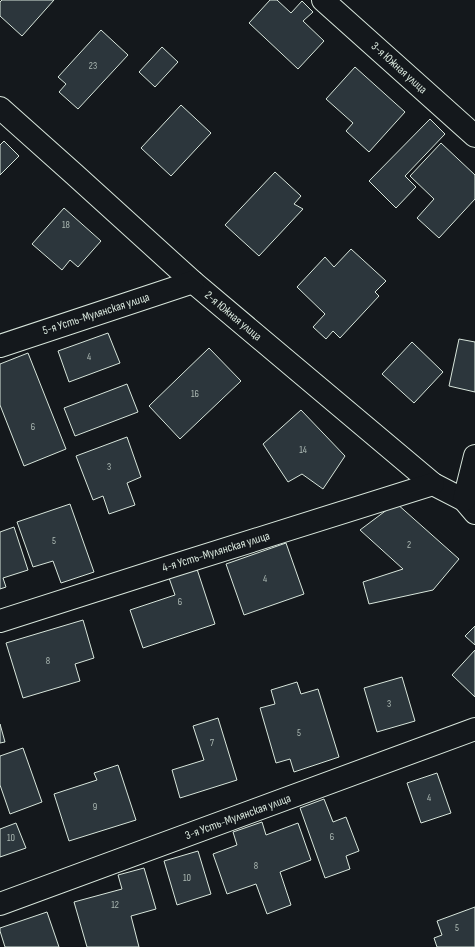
<svg xmlns="http://www.w3.org/2000/svg" width="475" height="947" font-family="'Sofia Sans Condensed',sans-serif">
  <rect width="100%" height="100%" fill="#14181c"/>
  <!-- building -->
  <g fill="#2c363c" stroke="#d8e6dc">
    <polygon points="2,0 54,0 22,36 0,16 0,2"/>
    <polygon points="270,0 277,0 291,13 302,1 313,12 303,21 324,41 298,69 249,23"/>
    <polygon points="101,30 128,55 78,109 59,92 66,84 58,77"/>
    <polygon points="162,47 178,62 155,87 139,72"/>
    <polygon points="355,67 405,112 369,152 346,131 353,123 326,99"/>
    <polygon points="181,105 211,133 171,176 141,148"/>
    <polygon points="430,119 445,134 405,176 416,187 396,208 369,181"/>
    <polygon points="4,141 19,156 0,175 0,145"/>
    <polygon points="441,143 475,175 475,199 439,238 417,218 434,199 410,176"/>
    <polygon points="275,172 301,196 294,204 303,209 259,256 225,225"/>
    <polygon points="64,208 101,241 78,267 70,260 62,270 32,244"/>
    <polygon points="351,249 386,281 375,292 379,296 340,338 333,331 326,339 313,327 325,314 297,287 325,257 334,267"/>
    <polygon points="108,333 120,363 69,382 58,351"/>
    <polygon points="459,339 475,342 475,392 449,386"/>
    <polygon points="412,342 443,372 414,403 382,374"/>
    <polygon points="209,348 241,381 180,439 149,406"/>
    <polygon points="28,353 66,449 24,466 0,405 0,364"/>
    <polygon points="127,384 138,412 75,436 64,408"/>
    <polygon points="301,410 345,456 323,489 302,474 288,482 263,444"/>
    <polygon points="127,437 141,477 127,483 135,505 109,514 103,496 93,500 76,456"/>
    <polygon points="396,503 459,559 433,590 369,604 363,582 403,569 360,530"/>
    <polygon points="70,504 94,572 61,583 53,561 33,567 17,522"/>
    <polygon points="14,527 28,570 3,578 6,587 0,589 0,532"/>
    <polygon points="286,543 304,594 244,615 226,564"/>
    <polygon points="196,566 215,624 143,648 130,610 175,595 168,575"/>
    <polygon points="83,620 94,658 75,664 80,681 23,698 6,643"/>
    <polygon points="475,626 475,645 465,636"/>
    <polygon points="475,650 475,697 452,675"/>
    <polygon points="402,677 415,721 377,732 364,688"/>
    <polygon points="297,682 301,694 318,689 339,757 294,772 290,759 276,763 260,708 275,704 271,690"/>
    <polygon points="218,718 237,780 180,798 172,770 204,760 193,726"/>
    <polygon points="0,724 5,742 0,743"/>
    <polygon points="23,748 42,802 10,814 0,785 0,756"/>
    <polygon points="118,765 136,820 69,841 54,794 97,780 94,773"/>
    <polygon points="437,773 451,813 421,823 407,783"/>
    <polygon points="324,799 333,822 346,817 359,851 346,856 350,869 325,878 300,808"/>
    <polygon points="262,822 266,835 298,823 311,860 280,872 291,905 267,914 256,884 227,894 213,854 237,845 233,832"/>
    <polygon points="16,823 26,848 0,857 0,829"/>
    <polygon points="198,851 211,894 177,905 164,861"/>
    <polygon points="144,868 156,909 131,916 139,947 87,947 74,902 122,889 118,875"/>
    <polygon points="475,907 475,947 437,947 434,938 442,935 437,921"/>
    <polygon points="47,912 59,947 5,947 0,931 0,928"/>
  </g>
  <g fill="none" stroke-linecap="round" stroke-linejoin="round">
    <defs>
      <g id="minor">
        <polyline points="323,0 475,136"/>
        <polyline points="0,108 74,174 193,282 433,484 464,500 475,513"/>
        <polyline points="0,346 193,282"/>
        <polyline points="464,500 475,456"/>
        <polyline points="0,621 172,566 433,484"/>
        <polyline points="0,904 475,729"/>
      </g>
    </defs>
    <!-- minor casing -->
    <use href="#minor" stroke="#d8e6dc" stroke-width="24"/>
    <!-- minor -->
    <use href="#minor" stroke="#14181c" stroke-width="22"/>
  </g>
  <g text-anchor="middle" dominant-baseline="central" stroke-width="3" stroke-linejoin="round" paint-order="stroke">
    <!-- number labels -->
    <g font-size="10" fill="#adbab4">
      <text x="93" y="66">23</text>
      <text x="66" y="225">18</text>
      <text x="89" y="357">4</text>
      <text x="195" y="394">16</text>
      <text x="33" y="427">6</text>
      <text x="303" y="450">14</text>
      <text x="109" y="467">3</text>
      <text x="54" y="541">5</text>
      <text x="409" y="545">2</text>
      <text x="265" y="579">4</text>
      <text x="180" y="602">6</text>
      <text x="48" y="661">8</text>
      <text x="389" y="704">3</text>
      <text x="299" y="733">5</text>
      <text x="212" y="743">7</text>
      <text x="429" y="798">4</text>
      <text x="95" y="807">9</text>
      <text x="332" y="837">6</text>
      <text x="11" y="838">10</text>
      <text x="256" y="866">8</text>
      <text x="187" y="878">10</text>
      <text x="115" y="905">12</text>
      <text x="457" y="928">5</text>
    </g>
    <!-- street labels -->
    <g font-size="12" fill="#d8e6dc" stroke="#14181c">
      <text transform="translate(399 68) rotate(42)">3-я Южная улица</text>
      <text transform="translate(96 314) rotate(-18)">5-я Усть-Мулянская улица</text>
      <text transform="translate(233 316) rotate(40)">2-я Южная улица</text>
      <text transform="translate(216 552) rotate(-17)">4-я Усть-Мулянская улица</text>
      <text transform="translate(238 817) rotate(-20)">3-я Усть-Мулянская улица</text>
    </g>
  </g>
</svg>
